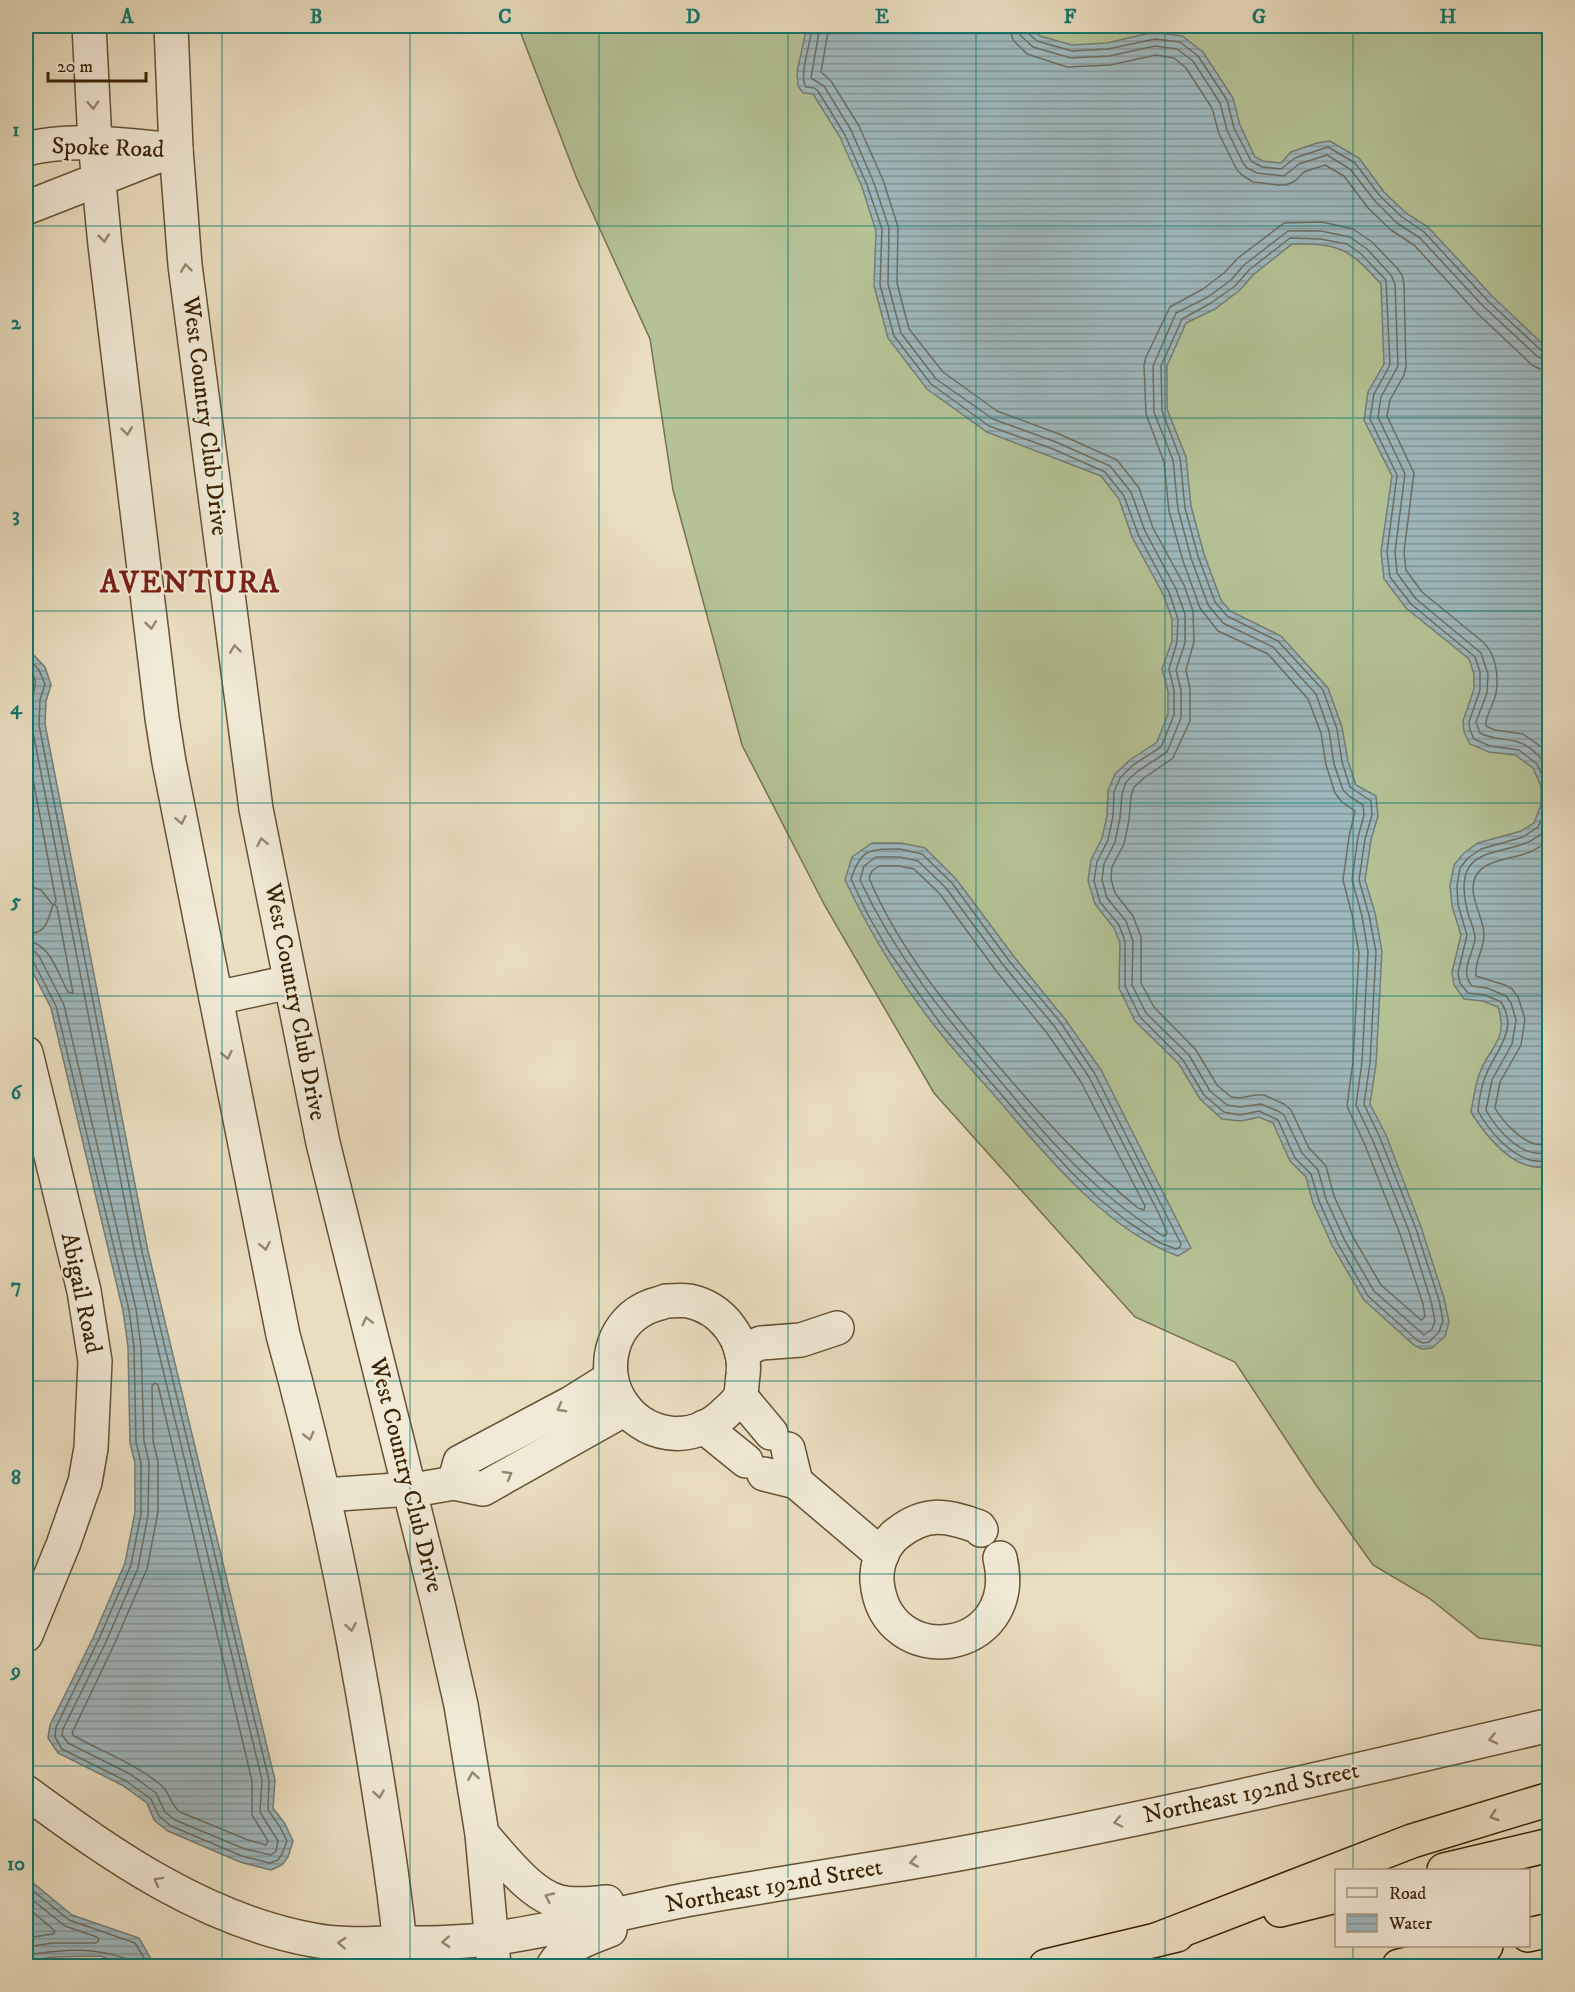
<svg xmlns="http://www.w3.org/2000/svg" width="1575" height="1992" font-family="'IM FELL DW Pica',serif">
  <defs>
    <pattern id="water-rules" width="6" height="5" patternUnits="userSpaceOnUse" patternTransform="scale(1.5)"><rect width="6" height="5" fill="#9eb9be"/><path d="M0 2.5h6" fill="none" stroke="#829698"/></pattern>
  </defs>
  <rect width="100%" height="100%" fill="#eadec0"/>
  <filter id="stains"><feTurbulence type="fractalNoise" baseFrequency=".00333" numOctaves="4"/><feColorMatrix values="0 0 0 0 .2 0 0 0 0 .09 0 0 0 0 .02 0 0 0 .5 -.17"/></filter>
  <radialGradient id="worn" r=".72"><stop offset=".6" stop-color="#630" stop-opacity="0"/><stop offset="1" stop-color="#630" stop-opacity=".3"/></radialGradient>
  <!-- grass -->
  <polygon fill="#b4c295" stroke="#76734d" stroke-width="1.5" points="518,26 1549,26 1549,1645 1541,1646 1479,1638 1429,1598 1373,1565 1316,1485 1235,1362 1135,1317 934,1093 825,906 742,745 673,490 650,339 577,179"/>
  <!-- water -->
  <g fill="url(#water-rules)" stroke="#767d74" stroke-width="1.5">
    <path d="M807 26H1029L1040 36 1072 45 1107 43 1154 32 1182 36 1203 52 1233 98 1240 125 1255 157 1263 161 1281 163 1291 152 1317 143 1330 141 1359 158 1384 192 1406 213 1428 227 1492 296 1549 350V1167C1544 1167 1536 1168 1530 1166 1506 1161 1483 1132 1471 1112 1473 1100 1475 1087 1479 1075 1489 1046 1509 1041 1498 1007L1483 1001 1464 999 1454 985 1452 972 1461 935 1452 906 1450 886 1454 865 1464 853 1478 843 1521 831 1534 823 1541 805V786L1533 768 1515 755 1489 752 1470 744 1464 732 1463 721 1474 689V674L1469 659 1406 608 1384 579 1381 552 1392 476 1364 420 1368 392 1384 364 1381 284C1349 249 1341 243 1292 244L1253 275 1240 290 1215 309 1186 323 1167 366V409L1186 457 1191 506 1204 554 1221 600 1230 611 1281 636 1328 688 1342 727 1348 761 1356 785 1376 796 1378 816 1371 840 1365 880 1375 913 1382 951 1376 1064 1370 1104 1386 1135 1421 1227 1444 1298 1449 1322 1445 1336 1432 1348 1422 1349 1414 1345 1364 1300 1333 1247 1313 1203 1306 1177 1290 1161 1273 1123 1259 1117 1241 1121 1222 1119 1200 1099 1179 1064 1135 1021 1119 988 1120 943 1114 928 1095 904 1088 881 1091 860 1102 838 1107 816 1108 791 1115 774 1130 760 1157 742 1168 714V691L1162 669 1172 641V619L1163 594 1132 537 1119 499 1101 476 987 432 927 389 888 338 874 286 876 231 862 187 840 137 813 94 803 93 798 86 797 72Z"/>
    <polygon points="26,647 45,667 51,685 46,701 45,724 148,1251 275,1780 273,1808 285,1824 293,1841 288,1857 282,1865 271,1870 240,1862 168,1831 154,1820 147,1803 122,1785 58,1753 48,1738 50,1725 93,1638 125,1563 135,1512 135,1463 130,1443 128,1347 123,1311 51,1008 26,959 26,915 29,910 26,905"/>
    <path d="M872 843H901L925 848 956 879 1015 958 1065 1019 1101 1070 1191 1248 1178 1256C1110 1231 1053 1164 1007 1110 984 1083 960 1058 938 1030 901 984 870 933 845 880L852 857Z"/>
    <polygon points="26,1877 72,1915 139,1938 155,1966 131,1966 100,1956 54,1957 26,1961"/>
  </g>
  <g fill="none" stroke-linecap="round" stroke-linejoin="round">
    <!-- shore -->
    <g stroke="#6c6e62" stroke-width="1.5">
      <path d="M812 26C812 41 798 75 806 87L814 88 818 91 845 135 867 185 882 229 880 285 894 336 931 384 989 426 1053 449 1105 472 1124 496 1138 534 1169 592 1178 619 1177 642 1169 669 1174 690V715L1161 747 1133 765 1120 778 1114 792 1113 816 1108 840 1097 862 1094 881 1100 902 1119 925 1125 941V986L1140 1017 1183 1060 1204 1095 1224 1112 1240 1115 1259 1111 1278 1120 1295 1158 1311 1174 1319 1201 1338 1244 1368 1296 1417 1340 1423 1343 1429 1342 1439 1332 1443 1321 1439 1300 1416 1229 1380 1138 1364 1104 1370 1063 1376 952 1369 915 1359 880 1365 839 1372 815 1371 801 1350 787 1342 762 1337 729 1323 690 1278 641 1227 616 1215 602 1198 556 1185 508 1180 458 1162 411 1161 366 1182 319 1211 303 1235 286 1249 270 1290 238 1320 239 1347 244 1361 254 1386 280 1390 365 1374 394 1370 419 1397 475 1387 552 1390 577 1411 604 1475 657 1480 672V690L1469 722 1470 730 1474 739 1490 746 1519 750 1537 764 1547 786V807L1538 827 1523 837 1481 849 1468 858 1460 868 1457 886 1458 905 1467 935 1458 973 1460 983 1468 993 1485 995 1501 1002C1519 1030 1496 1050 1486 1075 1481 1086 1479 1100 1478 1111 1489 1131 1508 1153 1530 1160 1536 1162 1544 1161 1550 1161"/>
      <path d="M820 26 811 78 824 86 851 130 874 183 889 228 888 284 901 333 936 379 993 419 1056 442 1110 466 1131 492 1145 531 1176 589 1185 614V643L1176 670 1181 690V718L1167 752 1138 771 1126 782 1122 794 1120 818 1115 842 1104 864 1102 880 1107 898 1126 921 1133 941 1132 985 1146 1013 1189 1055 1210 1091 1227 1105 1240 1107 1261 1104 1278 1111 1284 1115 1302 1153 1318 1170 1326 1199 1345 1241 1374 1291 1424 1335 1432 1329 1435 1321 1431 1301 1409 1231 1373 1141 1356 1105 1362 1062 1368 952 1362 916 1352 880 1358 837 1364 815 1363 805 1349 796 1343 790 1334 764 1329 731 1316 694 1273 647 1223 623 1208 605 1191 558 1178 509 1173 460 1154 412 1153 366 1176 313 1208 297 1231 280 1244 265 1288 231H1321L1350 237 1367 249 1391 275 1395 284 1398 366 1381 397 1378 417 1405 474 1395 552 1397 573 1416 599 1481 653 1488 674 1487 693 1476 722 1480 733C1493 740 1505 738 1518 742 1532 746 1544 760 1550 773"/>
      <path d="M829 26 821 72 831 81 859 126 883 180 898 227 897 283 909 329 943 372 997 411 1059 434 1117 460 1139 488 1153 528 1184 585 1193 611 1194 642 1186 670 1190 689V721L1173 758 1144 778 1134 787 1131 796 1129 820 1124 844 1112 867 1111 879 1115 893 1133 916 1141 937V983L1154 1007 1196 1050 1217 1085 1231 1097 1240 1098 1255 1095H1264L1284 1104 1291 1110 1309 1148 1326 1166 1334 1196 1353 1237 1381 1285 1421 1320 1425 1317 1423 1304 1400 1234 1365 1145 1347 1106 1353 1061 1359 953 1353 919 1343 880 1349 837 1355 811 1342 802 1335 793 1326 765 1321 733 1308 699 1268 654 1218 631 1200 608 1183 561 1169 511 1164 462 1146 414 1144 365 1146 357 1170 307 1203 289 1224 273 1238 258 1284 223 1322 222 1353 229 1372 242 1397 268 1402 275 1404 284 1406 367 1404 375 1390 400 1387 416 1414 473 1404 552 1406 570 1422 592 1483 642C1496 654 1499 676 1496 693 1494 703 1488 712 1486 722V726L1495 730 1523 734 1550 753"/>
      <polyline points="1009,26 1013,40 1027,54 1067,67 1110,65 1156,55 1174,58 1186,68 1212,108 1219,134 1237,170 1242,175 1253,182 1278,185 1286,185 1295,181 1304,172 1325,165 1344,176 1368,208 1391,230 1414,245 1476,312 1532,365 1540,369 1550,370"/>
      <polyline points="1018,26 1020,35 1033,47 1071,58 1109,56 1155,46 1177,49 1193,61 1220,103 1227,130 1243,163 1247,168 1257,173 1284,176 1299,164 1327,155 1350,169 1375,201 1397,223 1420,238 1483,306 1538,357 1550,361"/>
      <polyline points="1026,26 1027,32 1037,41 1072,51 1108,49 1155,39 1180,42 1198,56 1227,100 1234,128 1251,161 1262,167 1281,169 1295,158 1328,147 1355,163 1380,196 1402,217 1424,232 1488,301 1543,352 1550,354"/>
      <polyline points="26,656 39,670 45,684 40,700 39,725 142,1252 269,1780 268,1810 280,1827 287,1841 282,1854 278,1860 270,1863 242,1856 171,1826 159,1816 151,1799 126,1781 62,1749 55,1737 56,1727 98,1641 131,1565 141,1514 141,1463 136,1442 134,1347 129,1310 56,1006 33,961 30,958 26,957"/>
      <path d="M26 666C41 682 34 684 32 702 31 710 31 719 32 727L135 1254 262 1780 260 1812 278 1841 276 1851 271 1855 245 1849 175 1820 165 1812 156 1793 130 1774 68 1743 62 1735 63 1729 105 1644 138 1568 148 1515 149 1462 144 1441 141 1347 136 1309 64 1005 39 956 34 951 26 950"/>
      <path d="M26 742 56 901 54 904 57 907 73 993 68 992C58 974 50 942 26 941"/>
      <path d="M1550 821C1535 857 1479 842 1467 871 1461 885 1465 903 1469 917 1472 924 1475 931 1475 939 1473 955 1459 971 1472 986L1487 988 1506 996 1511 1003 1516 1020 1512 1044 1492 1080 1486 1110C1495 1127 1515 1150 1535 1153 1540 1154 1545 1153 1550 1153"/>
      <path d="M1550 839C1544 844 1537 849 1530 852 1509 861 1472 858 1473 890 1474 906 1484 920 1484 935 1484 950 1474 962 1476 976L1505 985 1512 989 1518 997 1525 1019 1521 1045 1500 1082 1495 1108C1503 1122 1519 1139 1535 1144 1539 1145 1545 1144 1550 1144"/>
      <path d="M900 849 922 854 952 883 1010 962 1061 1023 1095 1074 1181 1244 1180 1247 1176 1249 1160 1243 1128 1222 1098 1198 1073 1174 1026 1123 942 1026 888 950 867 913 851 879C861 848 870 849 900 849Z"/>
      <path d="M876 857H900L918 861 946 888 1004 966 1055 1027 1089 1077 1159 1214 1167 1232 1166 1235 1163 1236C1142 1222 1122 1208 1104 1192 1066 1160 1033 1120 1001 1082 946 1018 896 957 860 880L864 866Z"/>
      <path d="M879 866H899L914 869 940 894 997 972 1047 1033 1081 1082 1145 1206 1144 1210 1138 1208C1086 1166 1045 1120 1001 1069 951 1011 899 950 869 878L872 871Z"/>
      <path d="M26 885 41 890 53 905C47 921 48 933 26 934"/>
      <path d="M155 1383 158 1385 252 1781V1815L268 1841 266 1845 248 1840 180 1812C170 1804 170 1793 161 1785 136 1764 103 1752 74 1736L72 1733 113 1647 147 1569 158 1512V1462L153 1440 152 1386Z"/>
      <polyline points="26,1885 69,1920 135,1943 149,1966"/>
      <polyline points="26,1895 65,1926 97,1937 99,1940 96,1943 53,1943 26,1947"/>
      <polyline points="26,1906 55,1931 53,1934 26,1938"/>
      <path d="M26 1955C61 1950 92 1946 127 1959L130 1966"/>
    </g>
    <defs>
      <g id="minor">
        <path d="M89 26 95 142 105 245 162 718 169 762 283 1335C322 1475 351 1616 374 1760 385 1829 396 1897 402 1966"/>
        <polyline points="171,26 176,149 185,265 256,809 323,1143 438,1604 461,1705 482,1834 494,1966"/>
        <path d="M26 149C72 137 121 145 168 149"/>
        <polyline points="26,208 176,149"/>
        <polyline points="216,998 290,982"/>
        <polyline points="26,1053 84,1291 95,1361 91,1448 85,1482 63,1545 26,1635"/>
        <path d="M666 1301C673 1301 682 1300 689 1301 723 1308 747 1341 743 1375 742 1381 742 1392 740 1397 736 1404 729 1409 724 1414 691 1445 642 1438 619 1399 602 1368 611 1326 644 1309 651 1305 659 1304 666 1301Z"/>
        <polyline points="741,1351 761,1343 801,1340 837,1328"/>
        <polyline points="740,1396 771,1433"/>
        <polyline points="704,1427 746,1461"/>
        <polyline points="788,1449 796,1482"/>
        <polyline points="764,1474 796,1482 882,1555"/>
        <polyline points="454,1483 460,1462 571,1403 611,1378"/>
        <polyline points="324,1495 425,1488 454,1483 483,1489 625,1409"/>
        <path d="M981 1530 979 1527C948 1515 926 1511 898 1533 884 1543 876 1564 877 1581 885 1674 1023 1656 1000 1558"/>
        <path d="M26 1792C113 1856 204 1920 313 1940 339 1945 366 1944 393 1943 427 1943 462 1943 496 1938 562 1929 626 1911 691 1899 785 1882 880 1869 974 1851 1167 1815 1358 1770 1550 1725"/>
        <path d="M482 1834C502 1856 530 1895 560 1902 575 1906 592 1903 607 1902"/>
        <path d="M553 1966C566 1945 587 1939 610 1930"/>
      </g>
      <g id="highway">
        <polyline points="1444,1870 1550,1845"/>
        <polyline points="1280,1910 1336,1896"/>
        <polyline points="1528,1935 1550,1930"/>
        <polyline points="1156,1940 1412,1841 1550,1799"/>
        <polyline points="1046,1966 1177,1935"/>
        <polyline points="1399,1966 1486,1946"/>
      </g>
    </defs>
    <!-- minor casing -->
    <use href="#minor" stroke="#655234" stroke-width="36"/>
    <!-- highway casing -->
    <use href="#highway" stroke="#392405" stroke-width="36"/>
    <!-- minor -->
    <use href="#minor" stroke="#f1ead6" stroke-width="33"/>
    <!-- highway -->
    <use href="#highway" stroke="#eadec0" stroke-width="33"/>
  </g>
  <!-- one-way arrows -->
  <defs><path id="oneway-chevron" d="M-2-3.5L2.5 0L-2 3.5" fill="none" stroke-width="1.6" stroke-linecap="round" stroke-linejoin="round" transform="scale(1.5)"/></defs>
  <g stroke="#95876e">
    <use href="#oneway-chevron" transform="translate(93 105) rotate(87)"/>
    <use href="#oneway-chevron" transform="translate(104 238) rotate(84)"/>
    <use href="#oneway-chevron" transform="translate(186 268) rotate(-97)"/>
    <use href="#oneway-chevron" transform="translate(127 431) rotate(83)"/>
    <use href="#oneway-chevron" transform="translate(151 625) rotate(83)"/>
    <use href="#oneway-chevron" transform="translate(235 649) rotate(-97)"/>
    <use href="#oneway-chevron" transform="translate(181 820) rotate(79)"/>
    <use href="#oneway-chevron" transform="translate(262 842) rotate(-101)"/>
    <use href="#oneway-chevron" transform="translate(227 1055) rotate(79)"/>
    <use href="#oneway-chevron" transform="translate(265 1246) rotate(79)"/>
    <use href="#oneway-chevron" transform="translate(367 1321) rotate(-104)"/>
    <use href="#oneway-chevron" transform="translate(561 1408) rotate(152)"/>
    <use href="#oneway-chevron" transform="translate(309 1436) rotate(76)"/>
    <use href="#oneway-chevron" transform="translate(508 1475) rotate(-30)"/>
    <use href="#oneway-chevron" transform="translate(351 1627) rotate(80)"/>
    <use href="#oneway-chevron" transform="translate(1493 1739) rotate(167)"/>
    <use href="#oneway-chevron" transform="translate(473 1776) rotate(-99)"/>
    <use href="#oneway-chevron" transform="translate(379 1794) rotate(81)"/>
    <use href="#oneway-chevron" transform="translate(1118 1822) rotate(168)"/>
    <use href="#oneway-chevron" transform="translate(914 1862) rotate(170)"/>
    <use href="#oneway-chevron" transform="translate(158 1881) rotate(-151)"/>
    <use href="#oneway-chevron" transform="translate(549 1897) rotate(-155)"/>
    <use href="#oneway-chevron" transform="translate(446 1942) rotate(177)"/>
    <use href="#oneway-chevron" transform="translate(342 1943) rotate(-177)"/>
  </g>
  <use stroke="#928162" href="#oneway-chevron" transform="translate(1494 1816) rotate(163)"/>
  <!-- grid -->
  <path fill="none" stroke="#0f766e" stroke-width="1.5" stroke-opacity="0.55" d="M222 26V1966M410 26V1966M599 26V1966M788 26V1966M976 26V1966M1165 26V1966M1353 26V1870M26 226H1550M26 418H1550M26 611H1550M26 803H1550M26 996H1550M26 1189H1550M26 1381H1550M26 1574H1550M26 1766H1550M1353 1946V1966"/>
  <g text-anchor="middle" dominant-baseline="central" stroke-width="4.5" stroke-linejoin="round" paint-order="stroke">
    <!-- street labels -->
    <g font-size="24" fill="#392405" stroke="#f1ead6">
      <text transform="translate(108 148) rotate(2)">Spoke Road</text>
      <text transform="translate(205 416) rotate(83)">West Country Club Drive</text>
      <text transform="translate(295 1002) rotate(79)">West Country Club Drive</text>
      <text transform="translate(81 1293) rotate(78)">Abigail Road</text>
      <text transform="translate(406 1475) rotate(76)">West Country Club Drive</text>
      <text transform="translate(1251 1793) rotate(-12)">Northeast 192nd Street</text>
      <text transform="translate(774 1886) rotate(-10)">Northeast 192nd Street</text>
    </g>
    <!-- district labels -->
    <g font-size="30" font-weight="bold" letter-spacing="1.5" fill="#7a1f14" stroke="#f1ead6">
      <text x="190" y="583">AVENTURA</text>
    </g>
  </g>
  <!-- margin -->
  <rect width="1575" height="1992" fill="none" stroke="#eadec0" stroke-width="66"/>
  <!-- legend -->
  <rect x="1335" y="1869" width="195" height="78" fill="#f1ead6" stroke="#a79b82" stroke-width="1.5"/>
  <rect x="1347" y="1888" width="30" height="9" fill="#f1ead6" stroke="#a79b82" stroke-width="1.5"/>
  <text x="1389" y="1899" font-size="18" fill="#392405">Road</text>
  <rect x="1347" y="1914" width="30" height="18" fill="url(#water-rules)" stroke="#a79b82" stroke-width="1.5"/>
  <text x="1389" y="1929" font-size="18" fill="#392405">Water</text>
  <!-- scale -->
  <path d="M48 72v9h98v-9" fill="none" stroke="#392405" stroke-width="3"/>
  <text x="57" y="72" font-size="18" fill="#392405" stroke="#f1ead6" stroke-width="4.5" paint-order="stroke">20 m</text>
  <rect x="33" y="33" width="1509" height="1926" fill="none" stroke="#0f766e" stroke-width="2"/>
  <g font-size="20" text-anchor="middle" font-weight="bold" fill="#0f766e">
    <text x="127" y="23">A</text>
    <text x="316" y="23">B</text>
    <text x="505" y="23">C</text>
    <text x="693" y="23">D</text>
    <text x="882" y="23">E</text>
    <text x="1070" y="23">F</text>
    <text x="1259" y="23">G</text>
    <text x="1448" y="23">H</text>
    <text x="16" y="136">1</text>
    <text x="16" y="329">2</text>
    <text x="16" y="521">3</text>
    <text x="16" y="714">4</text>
    <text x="16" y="907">5</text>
    <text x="16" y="1099">6</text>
    <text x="16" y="1292">7</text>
    <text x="16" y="1484">8</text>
    <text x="16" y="1677">9</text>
    <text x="16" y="1870">10</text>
  </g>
  <rect width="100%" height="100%" filter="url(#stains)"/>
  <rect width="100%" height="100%" fill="url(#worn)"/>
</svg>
